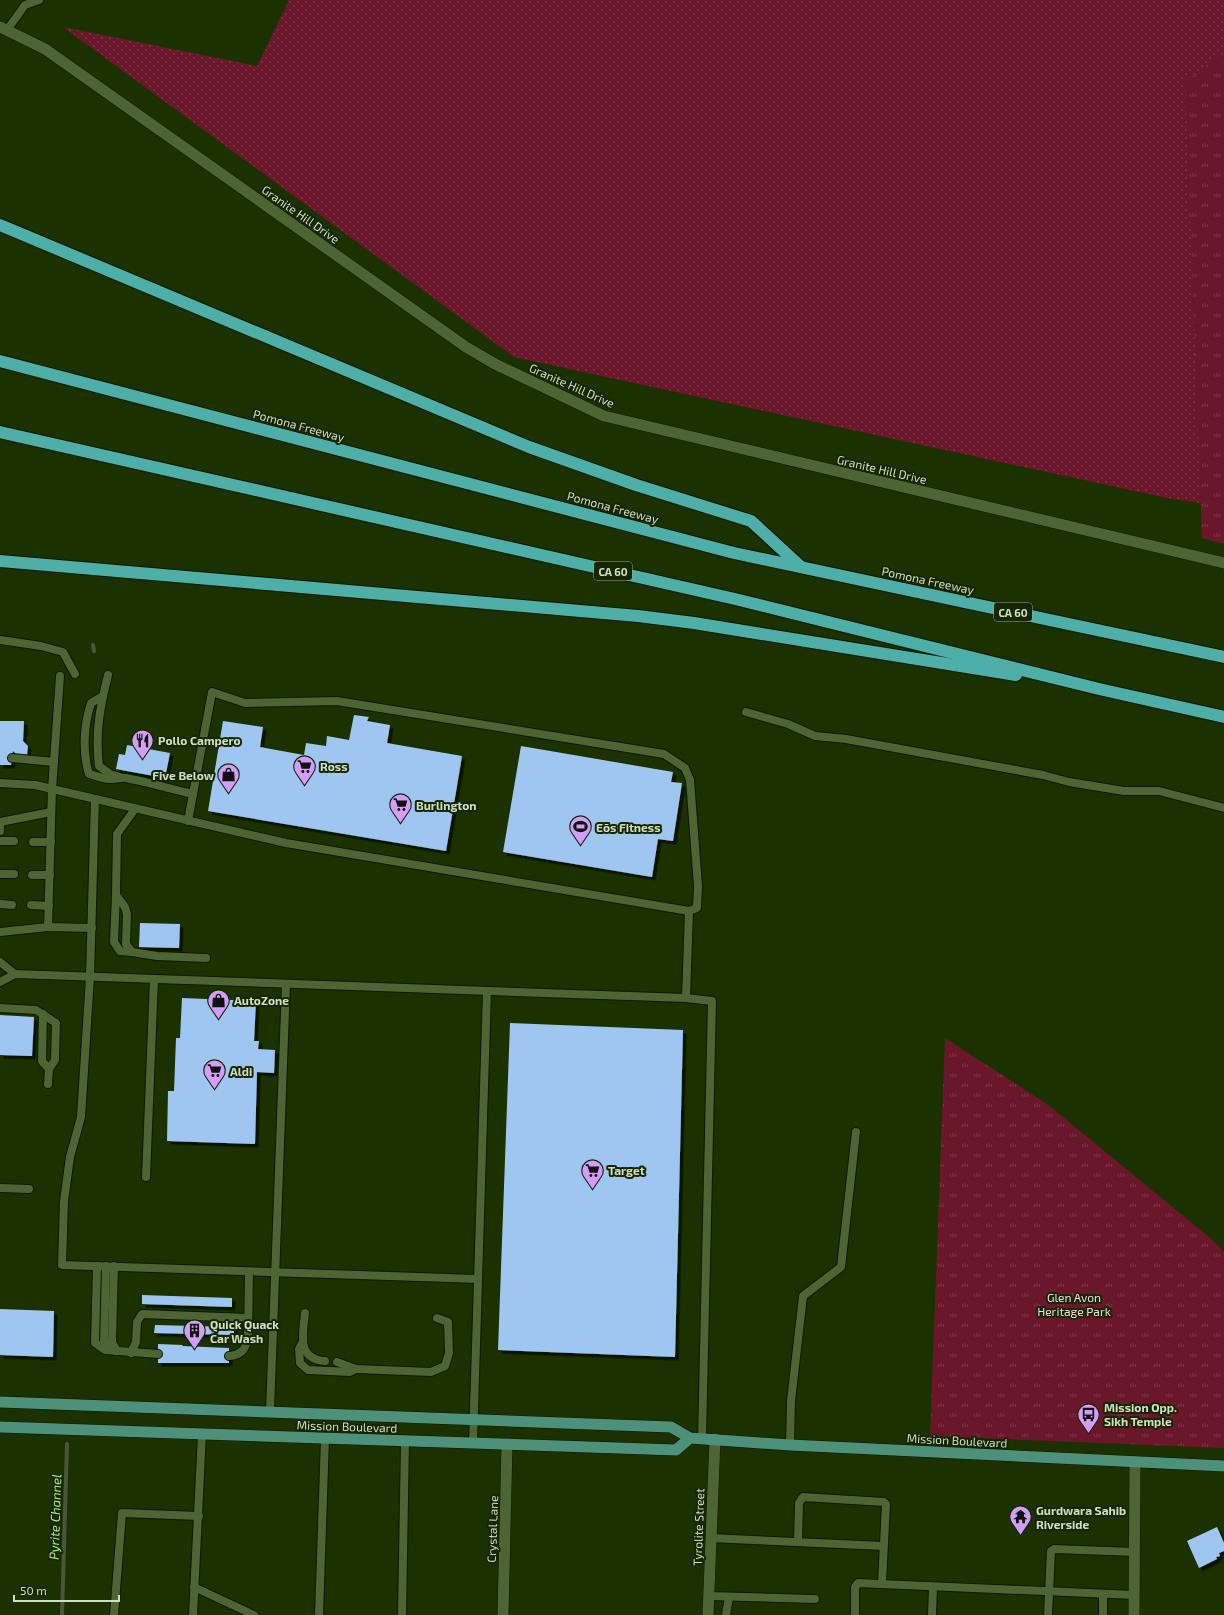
<svg xmlns="http://www.w3.org/2000/svg" width="1224" height="1615" font-family="'Exo 2',sans-serif">
  <defs>
    <pattern id="grass-dots" width="8" height="8" patternUnits="userSpaceOnUse"><rect width="8" height="8" fill="#6a172c"/><path d="M2 2h.1M6 6h.1" fill="none" stroke="#7e3849" stroke-width="1.8" stroke-linecap="round"/></pattern>
    <pattern id="park-tufts" width="24" height="20" patternUnits="userSpaceOnUse"><rect width="24" height="20" fill="#6a172c"/><path d="M3 7l-1-3M5 7V3M7 7l1-3M15 17l-1-3M17 17v-4M19 17l1-3" fill="none" stroke="#7e3849"/></pattern>
    <filter id="shadow"><feDropShadow dx="3.5" dy="3.5" stdDeviation="0" flood-color="#0009"/></filter>
  </defs>
  <rect width="100%" height="100%" fill="#1c3100"/>
  <!-- grass -->
  <polygon fill="url(#grass-dots)" points="289,0 1224,0 1224,506 1172,499 514,357 63,27 257,66"/>
  <!-- park -->
  <g fill="url(#park-tufts)">
    <polygon points="1224,53 1224,544 1202,538 1185,81"/>
    <polygon points="945,1038 1047,1104 1209,1237 1224,1252 1224,1448 930,1436"/>
  </g>
  <g fill="none" stroke-linecap="round" stroke-linejoin="round">
    <!-- stream -->
    <g stroke="#49563c" stroke-width="4">
      <polyline points="93,645 94,651"/>
      <polyline points="62,1615 67,1444"/>
    </g>
  </g>
  <!-- building -->
  <g fill="#9ec6f1" filter="url(#shadow)">
    <polygon points="354,715 369,717 367,721 390,725 387,743 462,756 446,851 208,811 223,721 263,727 260,747 304,755 306,743 326,746 327,736 349,740"/>
    <polygon points="0,721 24,721 23,741 28,746 27,755 17,755 13,751 11,765 0,765"/>
    <polygon points="127,745 170,753 165,778 116,769 119,754 125,755"/>
    <polygon points="521,746 673,772 671,782 682,783 673,841 658,839 652,877 503,852"/>
    <polygon points="140,923 180,924 179,948 139,947"/>
    <polygon points="182,998 256,1001 254,1041 259,1041 258,1049 275,1050 274,1073 257,1072 255,1144 167,1141 168,1091 174,1091 176,1038 180,1038"/>
    <polygon points="0,1015 34,1017 32,1056 0,1055"/>
    <polygon points="510,1023 683,1030 675,1357 498,1350"/>
    <polygon points="142,1295 232,1298 232,1307 142,1304"/>
    <polygon points="0,1309 54,1311 53,1357 0,1355"/>
    <polygon points="155,1325 234,1327 234,1335 154,1333"/>
    <polygon points="158,1344 183,1345 182,1346 229,1348 229,1363 158,1363"/>
    <polygon points="1217,1527 1224,1543 1224,1551 1219,1553 1220,1556 1216,1557 1217,1559 1199,1568 1187,1541"/>
  </g>
  <g fill="none" stroke-linecap="round" stroke-linejoin="round">
    <defs>
      <g id="service">
        <polyline points="7,30 25,5 39,0"/>
        <polyline points="0,640 41,646 63,652 75,674"/>
        <path d="M108 675C100 707 95 732 99 766L110 774 120 777"/>
        <path d="M103 696 91 703C84 724 82 752 89 774 96 776 106 780 113 779 118 779 121 777 126 778 148 782 170 789 193 794"/>
        <polyline points="746,712 788,724 815,736 846,739 1043,775 1069,782 1124,791 1159,791 1224,808"/>
        <polyline points="12,758 54,762"/>
        <polyline points="0,783 35,785 286,843 689,911 697,908 698,886 690,780 685,768 664,754 337,701 245,703 212,692 188,821"/>
        <polyline points="95,799 90,977 81,1117 70,1157 64,1201 62,1265 478,1279"/>
        <polyline points="135,809 117,834 116,895 125,907 127,914 126,944 132,952 157,956 206,958"/>
        <polyline points="0,822 51,812"/>
        <polyline points="0,831 0,822"/>
        <polyline points="0,841 14,841"/>
        <polyline points="33,842 51,842"/>
        <polyline points="0,874 14,874"/>
        <polyline points="32,875 50,875"/>
        <polyline points="116,895 114,942 120,951 132,952"/>
        <polyline points="0,904 12,905"/>
        <polyline points="31,905 49,906"/>
        <polyline points="48,927 52,789 60,676"/>
        <polyline points="0,932 48,927 92,928"/>
        <polyline points="0,962 15,974"/>
        <polyline points="0,982 15,974 686,998 689,911"/>
        <polyline points="686,998 712,1001 702,1438"/>
        <polyline points="0,1008 36,1010 56,1023 55,1060 49,1069"/>
        <polyline points="43,1014 42,1061 49,1069 48,1084"/>
        <polyline points="146,1177 154,979"/>
        <polyline points="0,1188 29,1189"/>
        <polyline points="97,1266 95,1343 105,1350 158,1354"/>
        <polyline points="106,1266 104,1343 116,1351"/>
        <polyline points="114,1266 112,1342 117,1351"/>
        <path d="M305 1313C303 1333 296 1359 325 1361"/>
        <polyline points="302,1343 299,1349 300,1363 308,1370 350,1372 356,1369"/>
        <polyline points="131,1353 136,1342 137,1322 142,1314 248,1318"/>
        <path d="M229 1356C241 1355 245 1350 248 1339L249 1272"/>
        <polyline points="337,1362 356,1369 431,1372 445,1366 449,1353 448,1322 437,1318"/>
        <polyline points="270,1411 286,984"/>
        <polyline points="473,1442 487,991"/>
        <polyline points="790,1445 791,1401 803,1296 841,1267 856,1132"/>
        <polyline points="710,1538 883,1546"/>
        <polyline points="798,1542 799,1503 803,1497 884,1502 886,1504 882,1583"/>
        <polyline points="194,1587 254,1615"/>
        <polyline points="708,1596 815,1599"/>
        <polyline points="114,1615 122,1513 199,1516"/>
        <polyline points="193,1615 202,1434"/>
        <polyline points="319,1615 325,1438"/>
        <polyline points="402,1615 405,1441"/>
        <polyline points="726,1615 729,1597"/>
        <polyline points="855,1615 855,1587 858,1583 1134,1595"/>
        <polyline points="932,1615 933,1587"/>
        <polyline points="1048,1615 1051,1551 1054,1549 1135,1552"/>
        <polyline points="1103,1615 1103,1594"/>
      </g>
      <g id="minor">
        <polyline points="503,1615 507,1444"/>
        <polyline points="708,1615 715,1439"/>
        <polyline points="1134,1615 1135,1462"/>
      </g>
      <polyline id="tertiary" points="0,27 45,49 466,347 495,364 604,416 1224,563"/>
      <g id="primary">
        <polyline points="0,1402 671,1427 690,1438 790,1445 1224,1466"/>
        <polyline points="0,1427 676,1450 690,1438"/>
      </g>
      <g id="motorway">
        <polyline points="0,225 529,447 636,485 751,521 801,567"/>
        <polyline points="0,361 734,553 1224,657"/>
        <polyline points="0,432 735,599 1099,689 1224,717"/>
        <polyline points="0,561 638,616 694,623 1016,675"/>
      </g>
    </defs>
    <!-- service casing -->
    <use href="#service" stroke="#0b1700" stroke-width="10"/>
    <!-- minor casing -->
    <use href="#minor" stroke="#0b1700" stroke-width="12"/>
    <!-- tertiary casing -->
    <use href="#tertiary" stroke="#0b1700" stroke-width="12"/>
    <!-- primary casing -->
    <use href="#primary" stroke="#0b1700" stroke-width="12"/>
    <!-- motorway casing -->
    <use href="#motorway" stroke="#0b1700" stroke-width="14"/>
    <!-- service -->
    <use href="#service" stroke="#4c6533" stroke-width="8"/>
    <!-- minor -->
    <use href="#minor" stroke="#4c6533" stroke-width="11"/>
    <!-- tertiary -->
    <use href="#tertiary" stroke="#4c6533" stroke-width="11"/>
    <!-- primary -->
    <use href="#primary" stroke="#4d917a" stroke-width="11"/>
    <!-- motorway -->
    <use href="#motorway" stroke="#4eafa9" stroke-width="12"/>
  </g>
  <!-- icons -->
  <defs>
    <symbol id="restaurant-pin" viewBox="-11 -11 22 30"><path d="M0 17L-7.5 6A9.5 9.5 0 1 1 7.5 6Z" fill="#d49cfb" stroke="#152601"/><path d="M-5-6h1v4h1v-4h1v4h1v-4h1v5L-1.5 .5V6h-2V.5L-5-1ZM5-6V6H3V1.5H1.5Q1.5-4 5-6Z" fill="#111"/></symbol>
    <symbol id="supermarket-pin" viewBox="-11 -11 22 30"><path d="M0 17L-7.5 6A9.5 9.5 0 1 1 7.5 6Z" fill="#d49cfb" stroke="#152601"/><path d="M-6-5.5h2.5l.6 2H6L4.5 2H-2.5L-4.4-4H-6ZM-1.5 3.2a1.3 1.3 0 1 0 .1 0ZM3 3.2a1.3 1.3 0 1 0 .1 0Z" fill="#111"/></symbol>
    <symbol id="shop-pin" viewBox="-11 -11 22 30"><path d="M0 17L-7.5 6A9.5 9.5 0 1 1 7.5 6Z" fill="#d49cfb" stroke="#152601"/><path d="M-5-2.5h2.3a2.7 3.5 0 0 1 5.4 0H5L5.5 6h-11ZM-1.5-2.5h3a1.5 2.3 0 0 0-3 0Z" fill="#111"/></symbol>
    <symbol id="stadium-pin" viewBox="-11 -11 22 30"><path d="M0 17L-7.5 6A9.5 9.5 0 1 1 7.5 6Z" fill="#d49cfb" stroke="#152601"/><path d="M0-5a6.5 5 0 1 0 0 10a6.5 5 0 1 0 0-10ZM-3.5-1.8h7v3.6h-7Z" fill="#111"/></symbol>
    <symbol id="building-pin" viewBox="-11 -11 22 30"><path d="M0 17L-7.5 6A9.5 9.5 0 1 1 7.5 6Z" fill="#d49cfb" stroke="#152601"/><path d="M-4-6H4V6H1V3H-1V6H-4ZM-2.5-4.3h1.7v1.8h-1.7ZM.8-4.3h1.7v1.8H.8ZM-2.5-1h1.7V.8h-1.7ZM.8-1h1.7V.8H.8Z" fill="#111"/></symbol>
    <symbol id="bus-pin" viewBox="-11 -11 22 30"><path d="M0 17L-7.5 6A9.5 9.5 0 1 1 7.5 6Z" fill="#d49cfb" stroke="#152601"/><path d="M-5-6H5V4H4V6H2V4H-2V6H-4V4H-5ZM-3.5-4V0h7V-4ZM-3.5 1.2v1.5H-2V1.2ZM2 1.2v1.5H3.5V1.2Z" fill="#111"/></symbol>
    <symbol id="temple-pin" viewBox="-11 -11 22 30"><path d="M0 17L-7.5 6A9.5 9.5 0 1 1 7.5 6Z" fill="#d49cfb" stroke="#152601"/><path d="M0-6L5-2H3V0L6.5 2.5H4V6H1.5V3h-3V6H-4V2.5H-6.5L-3 0V-2H-5Z" fill="#111"/></symbol>
  </defs>
  <g fill-rule="evenodd">
    <use href="#restaurant-pin" x="130" y="728" width="25" height="34"/>
    <use href="#supermarket-pin" x="292" y="754" width="25" height="34"/>
    <use href="#shop-pin" x="216" y="762" width="25" height="34"/>
    <use href="#supermarket-pin" x="388" y="792" width="25" height="34"/>
    <use href="#stadium-pin" x="568" y="814" width="25" height="34"/>
    <use href="#shop-pin" x="206" y="988" width="25" height="34"/>
    <use href="#supermarket-pin" x="202" y="1058" width="25" height="34"/>
    <use href="#supermarket-pin" x="580" y="1158" width="25" height="34"/>
    <use href="#building-pin" x="182" y="1318" width="25" height="34"/>
    <use href="#bus-pin" x="1076" y="1402" width="25" height="34"/>
    <use href="#temple-pin" x="1008" y="1504" width="25" height="34"/>
  </g>
  <g text-anchor="middle" dominant-baseline="central" stroke-width="4" stroke-linejoin="round" paint-order="stroke">
    <!-- shield labels -->
    <g fill="#152601" stroke="#98a88a" stroke-width="1">
      <rect x="594" y="562" width="38" height="18" rx="3"/>
      <rect x="994" y="603" width="38" height="18" rx="3"/>
    </g>
    <g font-size="11" font-weight="bold" fill="#d0dfc4">
      <text x="613" y="571">CA 60</text>
      <text x="1013" y="612">CA 60</text>
    </g>
    <!-- street labels -->
    <g font-size="12" fill="#d0dfc4" stroke="#152601">
      <text transform="translate(301 214) rotate(35)">Granite Hill Drive</text>
      <text transform="translate(572 385) rotate(24)">Granite Hill Drive</text>
      <text transform="translate(299 425) rotate(15)">Pomona Freeway</text>
      <text transform="translate(882 469) rotate(13)">Granite Hill Drive</text>
      <text transform="translate(613 507) rotate(15)">Pomona Freeway</text>
      <text transform="translate(928 580) rotate(12)">Pomona Freeway</text>
      <text transform="translate(347 1426) rotate(2)">Mission Boulevard</text>
      <text transform="translate(957 1440) rotate(3)">Mission Boulevard</text>
      <text transform="translate(698 1527) rotate(-88)">Tyrolite Street</text>
      <text transform="translate(492 1529) rotate(-88)">Crystal Lane</text>
    </g>
    <!-- poi labels -->
    <g font-size="12" font-weight="bold" fill="#d0dfc4" stroke="#152601" text-anchor="start">
      <text x="158" y="740">Pollo Campero</text>
      <text x="320" y="766">Ross</text>
      <text x="214" y="775" text-anchor="end">Five Below</text>
      <text x="416" y="805">Burlington</text>
      <text x="596" y="827">Eōs Fitness</text>
      <text x="234" y="1000">AutoZone</text>
      <text x="230" y="1071">Aldi</text>
      <text x="608" y="1170">Target</text>
      <text x="210" y="1324">Quick Quack<tspan x="210" dy="14">Car Wash</tspan></text>
      <text x="1104" y="1407">Mission Opp.<tspan x="1104" dy="14">Sikh Temple</tspan></text>
      <text x="1036" y="1510">Gurdwara Sahib<tspan x="1036" dy="14">Riverside</tspan></text>
    </g>
    <!-- park labels -->
    <g font-size="12" fill="#f2d7da" stroke="#152601">
      <text x="1074" y="1297">Glen Avon<tspan x="1074" dy="14">Heritage Park</tspan></text>
    </g>
    <!-- water labels -->
    <g font-size="13" font-style="italic" fill="#b3ea79" stroke="#152601">
      <text transform="translate(55 1517) rotate(-88)">Pyrite Channel</text>
    </g>
  </g>
  <!-- scale -->
  <path d="M14 1595v6h105v-6" fill="none" stroke="#d0dfc4" stroke-width="2"/>
  <text x="20" y="1595" font-size="12" fill="#d0dfc4" stroke="#152601" stroke-width="3" paint-order="stroke">50 m</text>
</svg>
